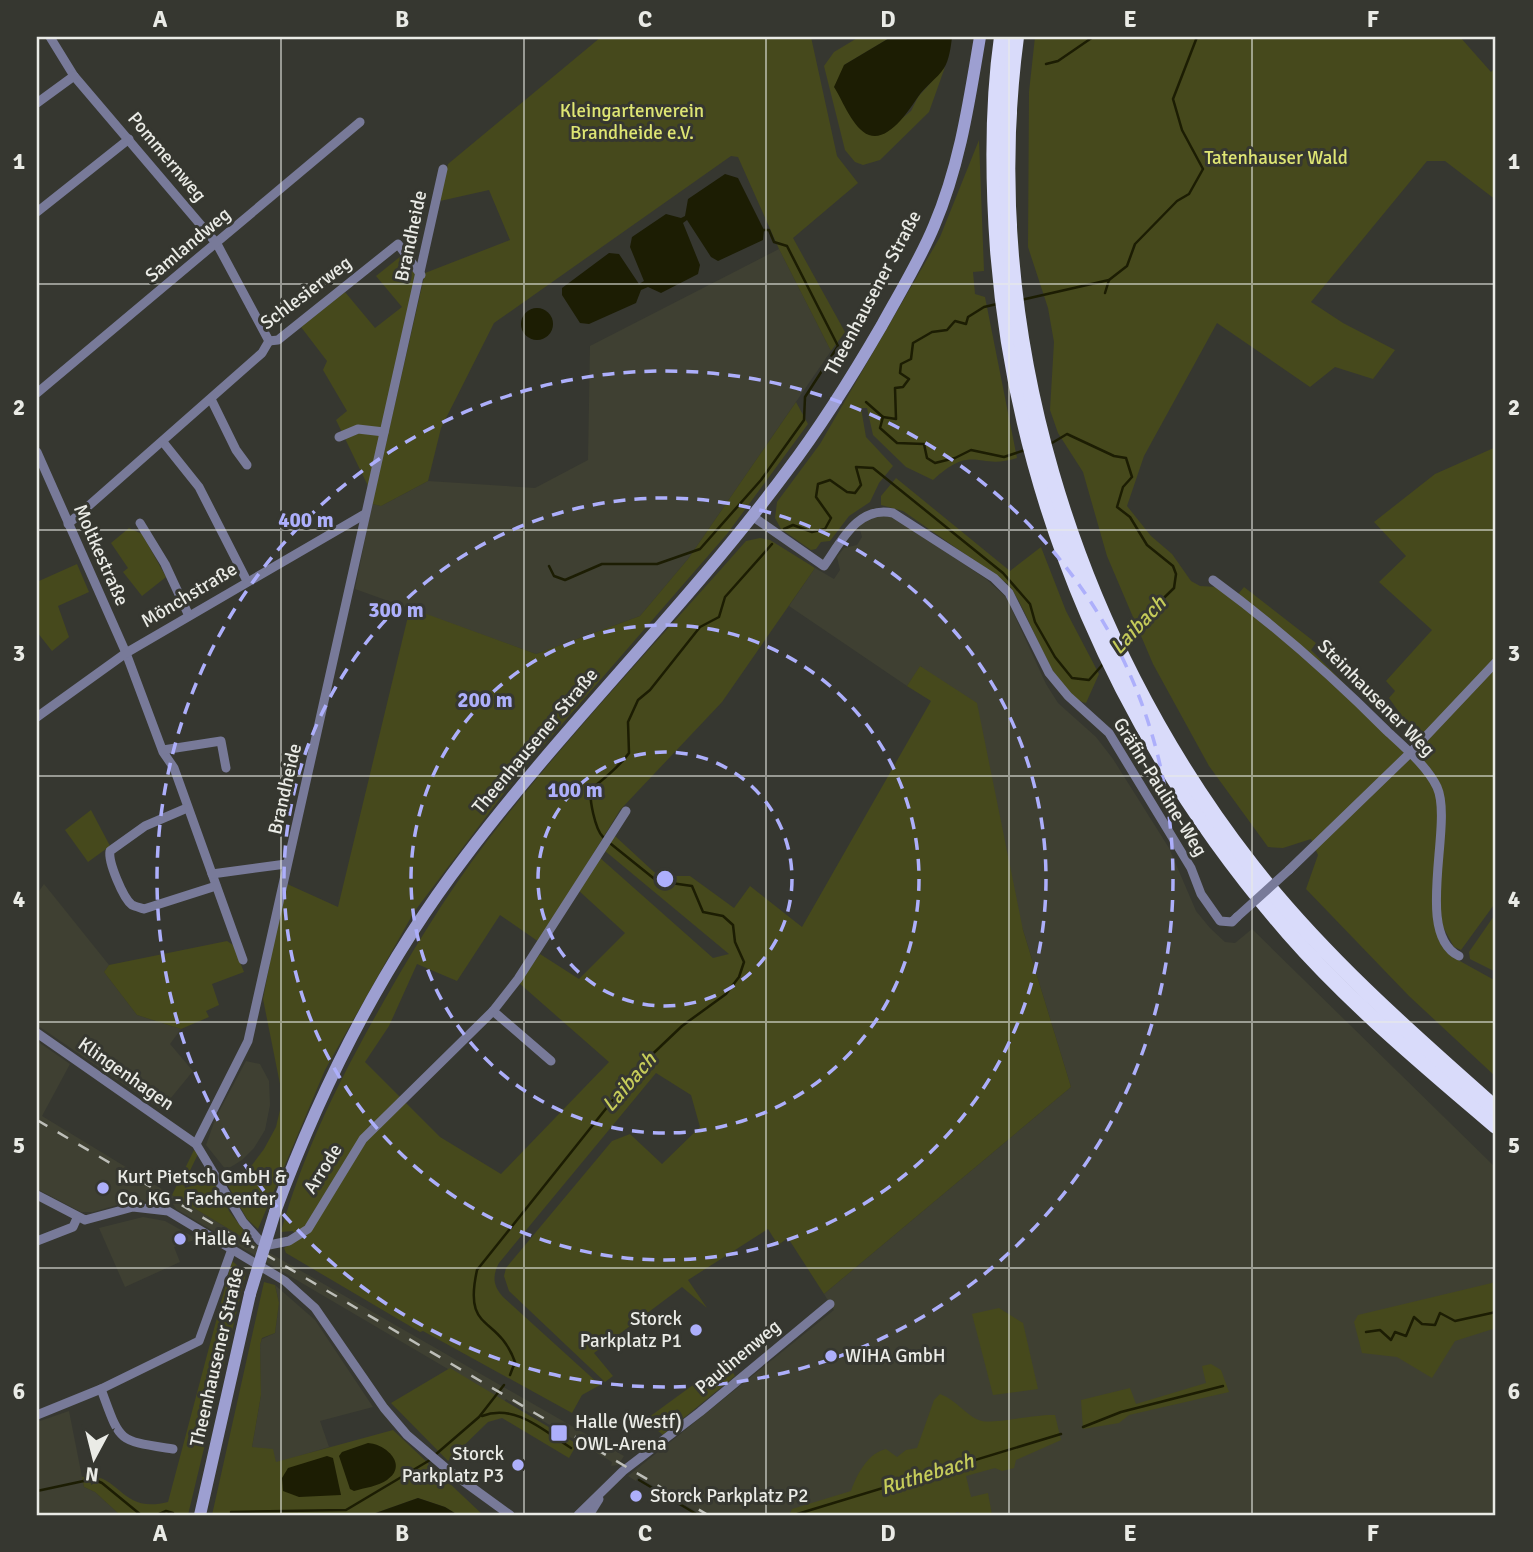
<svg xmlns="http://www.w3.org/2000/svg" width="1533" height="1552" font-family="Signika,sans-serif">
  <rect width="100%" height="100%" fill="#363730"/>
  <!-- built -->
  <g fill="#3f4032">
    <polygon points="779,249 831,351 688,559 640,616 536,654 355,589 372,504 381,506 428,481 535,488 588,460 590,346"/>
    <polygon points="882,515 895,518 986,579 1006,597 1046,684 1058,703 1096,737 1113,759 1169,848 1196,911 1210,928 1225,942 1235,943 1252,929 1496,1168 1496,1515 702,1515 638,1477 636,1481 628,1476 834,1310 824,1294 1071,1087 1023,930 921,666 907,686 789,606 815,568 834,579 840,570 837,557 844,548 857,545 862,537 859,526 864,521"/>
    <polygon points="44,884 109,965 104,972 137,1015 181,1029 170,1044 193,1071 161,1110 37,1025 37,894"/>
    <polygon points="37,1041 70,1064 42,1116 175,1197 171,1203 131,1201 93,1212 81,1212 37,1189"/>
    <polygon points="246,1061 260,1064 269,1081 270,1105 265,1130 254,1148 242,1160 226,1170 206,1145 216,1117"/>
    <polygon points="177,1198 254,1244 624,1456 618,1465 611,1466 612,1462 506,1399 504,1402 176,1209 173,1204"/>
    <polygon points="143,1217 165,1221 197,1239 174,1247 180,1262 125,1287 99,1228"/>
    <polygon points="275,1285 315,1320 373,1407 320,1421 329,1447 276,1463 252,1447 261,1395 260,1345 262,1339 275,1333 279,1303"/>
    <polygon points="69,1411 84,1487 95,1492 120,1515 37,1515 37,1422"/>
  </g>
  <!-- green -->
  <g fill="#46491c">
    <polygon points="601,37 811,37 837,156 858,183 793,238 845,332 831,351 779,249 738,157 731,156 494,323 441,428 428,481 381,506 372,504 425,273 510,240 489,190 440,201 448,164"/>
    <polygon points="859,37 891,37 844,65 883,134 911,111 918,97 945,67 929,112 880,160 863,165 855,162 845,150 824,66 834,52"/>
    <polygon points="1035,37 1402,37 1407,39 1410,37 1460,37 1491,72 1496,67 1496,200 1445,161 1427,161 1311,302 1343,323 1395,350 1373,379 1335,367 1310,387 1217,323 1144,456 1127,506 1151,536 1172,554 1191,581 1200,586 1217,587 1235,598 1244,587 1316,643 1311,650 1409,749 1418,739 1389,698 1395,691 1386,681 1432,630 1379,582 1406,556 1374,522 1435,474 1496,447 1496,902 1461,950 1454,947 1443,927 1439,933 1458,960 1496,981 1496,1077 1409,996 1306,889 1318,855 1311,839 1283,848 1268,847 1209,766 1153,664 1107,556 1083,472 1058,433 1050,410 1054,342 1048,308 1028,247 1029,92"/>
    <path d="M979 140 984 271 973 272 975 294 985 297 1017 458C977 471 974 442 933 480L906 467 873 435 867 408H861L866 437 893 466 879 483 870 502 849 516 830 541 821 542 816 549 811 550 781 529 775 518 777 502 820 444 940 237Z"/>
    <polygon points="401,256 418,278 368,486 336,420 347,411 323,370 327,361 301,327 345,292 375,328 402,307 376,276"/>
    <polygon points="796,402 808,424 727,534 517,776 414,912 325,1070 258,1229 247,1219 227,1184 252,1165 264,1149 276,1127 280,1110 280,1084 263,999 285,883 338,907 410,608 536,654 640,616 688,559"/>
    <path d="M896 478 1010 571 1041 547 1066 611 1099 674 1086 703C1052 696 1030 611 1008 584L903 511 881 505V496Z"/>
    <polygon points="129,528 142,534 166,577 142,596 123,572 128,568 111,543"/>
    <path d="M760 538 770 540 815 568 722 702 620 810 539 942 500 915 457 981 417 964 389 1026 365 1062 440 1137 501 1174 609 1062 519 983 540 954 579 979 625 933 578 890 599 857 713 958 729 954 605 851 615 836 654 872 665 876H690L734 908 750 886 802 927 931 701 907 686 920 666 977 703 1023 930 1071 1087 824 1294 788 1238 778 1245 768 1229 688 1280 707 1308 682 1287 594 1353 613 1376 605 1382 509 1291 504 1276 506 1268 612 1141 630 1134 662 1164 700 1127 691 1095 656 1073 499 1263C492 1276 493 1286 503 1297L600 1385 582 1395 572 1413 423 1331 420 1332 286 1253 284 1248 298 1240 293 1231 281 1232C301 1159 334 1091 371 1024 406 961 443 899 487 841 567 736 659 640 746 541Z"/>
    <polygon points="77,564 89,592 58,606 69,637 52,651 37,632 37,577 39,581"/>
    <polygon points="91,810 110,846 88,862 65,830"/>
    <polygon points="1496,913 1496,972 1470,959 1469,952"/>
    <polygon points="227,941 233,945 244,972 212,984 219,1005 206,1011 209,1017 181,1029 137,1015 104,972 109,965"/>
    <polygon points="194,1150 198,1154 184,1183 185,1188 213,1179 229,1211 254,1244 172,1195"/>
    <path d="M232 1261 246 1273 188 1515H120L95 1492 84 1487 82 1477C120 1470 119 1515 168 1502Z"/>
    <polygon points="264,1282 275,1285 279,1303 275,1333 262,1338 260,1345 261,1395 252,1447 273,1449 276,1462 393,1430 483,1515 458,1515 445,1507 418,1498 370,1515 212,1515"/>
    <polygon points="1496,1282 1496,1328 1455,1341 1432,1378 1397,1357 1362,1353 1354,1322 1358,1315"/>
    <polygon points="999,1308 1023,1323 1038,1389 993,1395 972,1314"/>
    <polygon points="726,1361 735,1376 663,1435 645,1420"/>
    <polygon points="1211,1364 1221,1370 1229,1392 1129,1415 1119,1423 1083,1429 1081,1400 1130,1388 1136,1404 1206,1383 1202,1366"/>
    <polygon points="450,1368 577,1444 569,1458 502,1418 488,1422 448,1461 391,1403"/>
    <path d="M940 1394C958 1401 968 1418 982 1421 994 1424 1036 1414 1055 1415L1061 1440 1016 1460 1014 1468 1002 1471 995 1468 966 1476 971 1497 988 1493 992 1515H966L957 1512 952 1515H789L792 1509 851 1491C857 1474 868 1453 886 1449L897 1457 906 1450 917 1448 934 1400Z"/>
  </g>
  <!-- water -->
  <g fill="#1c1d03">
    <path d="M891 37H952C951 46 949 61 944 68 937 79 925 86 918 97 909 110 889 142 869 135 853 129 843 101 834 87L844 65Z"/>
    <polygon points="725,174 738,178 764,230 763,240 718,261 711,257 687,220 683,223 700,265 698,274 661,293 648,287 641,290 636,303 589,324 580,323 562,295 562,288 609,253 619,254 639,284 644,281 630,247 632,237 666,214 681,218 685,216 688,199"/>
    <circle cx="537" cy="324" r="16"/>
    <path d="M368 1443C386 1444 409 1465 387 1480 379 1486 364 1488 354 1491L350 1489 339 1456 342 1452Z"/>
    <polygon points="327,1456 333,1458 341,1495 299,1497 283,1491 282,1478 288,1468"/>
    <polygon points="418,1498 445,1507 458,1515 370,1515"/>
  </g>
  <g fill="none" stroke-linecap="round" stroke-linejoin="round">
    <!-- stream -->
    <g stroke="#1c1d03" stroke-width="2.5">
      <polyline points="1046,64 1058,61 1093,37"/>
      <polyline points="1105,293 1109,280"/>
      <polyline points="1021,300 1109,280 1127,266 1135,244 1177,201 1189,194 1203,169 1182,130 1173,99 1197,37"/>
      <polyline points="997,304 984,307 968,317 966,324 955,321 947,330 932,332 913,343 911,359 901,364 900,373 909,379 903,387 895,388 896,419 883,417 880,428 897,443 924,444 927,458 935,463 955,458 971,450 1004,457 1025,450"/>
      <polyline points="866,402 883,417"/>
      <polyline points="1052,443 1067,434 1114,456 1126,458 1132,477 1123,487 1117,507 1130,517 1147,545 1173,566 1176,574 1174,588 1123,638"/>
      <polyline points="784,529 793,525 812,532 825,529 831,518 816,497 818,484 830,480 847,492 855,493 861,485 856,467 873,468 1003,573 1030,604 1035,622 1055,657 1072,678 1089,680 1104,663"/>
      <polyline points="549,566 554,576 565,580 602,564 657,564 700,549 761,480 804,420 805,397 838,346 787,246 774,242 769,230 764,230"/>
      <path d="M603 837C595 829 589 799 591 789 604 779 619 767 629 753L628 722 638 700 650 690 700 627 719 617 725 597 772 544"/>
      <polyline points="1366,1332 1380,1330 1391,1340 1395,1332 1406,1336 1414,1317 1422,1324 1435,1325 1440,1313 1455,1321 1496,1312"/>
      <path d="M510 1375 515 1362C497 1313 463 1334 477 1270L640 1066 682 1026 726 994 739 977 744 962 735 942 733 925 723 916 703 912 692 886 657 881 611 844"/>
      <path d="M482 1416C515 1403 544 1431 571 1448"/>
      <polyline points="1083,1427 1121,1412 1223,1386"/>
      <polyline points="435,1455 479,1417 504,1385"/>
      <polyline points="639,1480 698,1515"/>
      <polyline points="37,1491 93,1479 102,1483 141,1515"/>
      <polyline points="231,1512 346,1510 430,1460"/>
      <polyline points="157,1515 166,1511 173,1513"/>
      <polyline points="794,1515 1061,1434"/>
    </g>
    <!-- street -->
    <g stroke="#787a99" stroke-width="9">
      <polyline points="50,37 74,76 217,244 269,341"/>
      <polyline points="37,103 74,76"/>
      <polyline points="37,212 129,139"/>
      <polyline points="269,341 278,340 398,244 421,275"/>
      <polyline points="37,393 360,122"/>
      <polyline points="211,399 236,450 247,465"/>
      <polyline points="339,437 358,429 384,432"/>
      <polyline points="163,442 199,487 247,581"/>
      <polyline points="37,452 126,653 163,752 174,768 243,960"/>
      <path d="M752 516 824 566C841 542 858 505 893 513L994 578 1009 593 1049 673 1068 696 1109 733 1191 868 1201 894 1220 921 1232 922 1237 917"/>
      <polyline points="140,523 165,564 189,616"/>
      <polyline points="68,524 262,353 269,341"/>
      <path d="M1213 580C1276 626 1332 676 1387 731 1404 747 1427 766 1437 787 1454 824 1413 934 1459 956"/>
      <polyline points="37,717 126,653 365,514"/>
      <polyline points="163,750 221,741 226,768"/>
      <path d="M187 808 145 826 110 851C108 862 123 898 132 905 134 906 141 908 144 909L216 886"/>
      <polyline points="1289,870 1410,753 1496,662"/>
      <polyline points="212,874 286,864"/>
      <polyline points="493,1011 551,1061"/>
      <polyline points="37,1033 196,1144 243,1222 260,1241 269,1245 289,1241 308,1229 363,1139 493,1011 518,979 626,811"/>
      <polyline points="196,1144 248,1041 443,169"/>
      <polyline points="37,1195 85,1220 133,1207 168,1211 285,1281 315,1308 384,1408 407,1435 448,1470 510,1515"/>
      <polyline points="37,1241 73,1227 77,1218"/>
      <path d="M101 1389C121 1443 116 1440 173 1449"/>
      <polyline points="37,1415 101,1389 199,1341 232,1249"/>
      <polyline points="578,1515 623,1471 700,1412 830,1304"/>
      <polyline points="589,1515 599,1499"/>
    </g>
    <!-- secondary -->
    <g stroke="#9d9fd1" stroke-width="12">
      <path d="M275 1212C321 1087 384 963 465 857 566 723 687 606 787 471 822 425 853 375 882 325 900 292 920 260 934 226 960 165 969 102 980 37"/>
      <polyline points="200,1515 250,1294"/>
    </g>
    <!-- highway -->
    <g stroke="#d9dbfa" stroke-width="16">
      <path d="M1002 37C992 107 993 180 998 250 1018 505 1122 741 1289 933 1351 1004 1425 1065 1496 1126"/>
      <path d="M1016 37C977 329 1072 635 1251 865 1322 956 1410 1033 1496 1109"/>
    </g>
    <!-- rail -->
    <polyline stroke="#bdbeb8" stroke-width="2.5" stroke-dasharray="12 12" stroke-linecap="butt" points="37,1120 708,1515"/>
    <!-- street-bridge -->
    <polyline stroke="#787a99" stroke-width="9" points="1237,917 1289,870"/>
    <!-- secondary-bridge -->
    <polyline stroke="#9d9fd1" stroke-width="12" points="250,1294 275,1212"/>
  </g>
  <!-- grid -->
  <path fill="none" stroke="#eaebe6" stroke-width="2" stroke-opacity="0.55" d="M281 37V1515M524 37V1515M766 37V1515M1009 37V1515M1252 37V1515M37 284H1496M37 530H1496M37 776H1496M37 1022H1496M37 1268H1496"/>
  <!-- distance rings -->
  <g fill="none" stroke="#adaffb" stroke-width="3.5" stroke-dasharray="12 9">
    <circle cx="665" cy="879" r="127"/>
    <circle cx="665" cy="879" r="254"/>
    <circle cx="665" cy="879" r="381"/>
    <circle cx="665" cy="879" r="508"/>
  </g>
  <!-- markers -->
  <g fill="#adaffb" stroke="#363730" stroke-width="2.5">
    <circle cx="103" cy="1188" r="7"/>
    <circle cx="180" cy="1239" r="7"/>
    <circle cx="696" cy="1330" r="7"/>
    <circle cx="831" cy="1356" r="7"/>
    <rect x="550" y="1424" width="18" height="18" rx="3.5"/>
    <circle cx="518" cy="1465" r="7"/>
    <circle cx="636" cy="1496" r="7"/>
  </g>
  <g text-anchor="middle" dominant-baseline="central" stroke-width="6" stroke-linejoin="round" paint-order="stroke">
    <!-- park labels -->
    <g font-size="19" fill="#dee573" stroke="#363730">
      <text x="632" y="111">Kleingartenverein<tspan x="632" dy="22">Brandheide e.V.</tspan></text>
      <text x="1276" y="158">Tatenhauser Wald</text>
    </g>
    <!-- street labels -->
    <g font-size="19" fill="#eaebe6" stroke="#363730">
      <text transform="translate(167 157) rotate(50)">Pommernweg</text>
      <text transform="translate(411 236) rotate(-78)">Brandheide</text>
      <text transform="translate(188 245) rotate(-40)">Samlandweg</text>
      <text transform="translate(306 293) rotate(-37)">Schlesierweg</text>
      <text transform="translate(873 293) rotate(-62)">Theenhausener Straße</text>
      <text transform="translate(101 555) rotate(66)">Moltkestraße</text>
      <text transform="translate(189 595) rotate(-31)">Mönchstraße</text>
      <text transform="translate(1376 698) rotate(45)">Steinhausener Weg</text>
      <text transform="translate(535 741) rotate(-50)">Theenhausener Straße</text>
      <text transform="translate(1160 787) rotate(58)">Gräfin-Pauline-Weg</text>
      <text transform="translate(285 789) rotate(-77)">Brandheide</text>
      <text transform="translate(126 1074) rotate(35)">Klingenhagen</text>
      <text transform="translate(323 1169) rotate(-58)">Arrode</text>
      <text transform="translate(217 1357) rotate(-77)">Theenhausener Straße</text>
      <text transform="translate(738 1357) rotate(-40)">Paulinenweg</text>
    </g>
    <!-- poi labels -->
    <g font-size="19" fill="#eaebe6" stroke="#363730" text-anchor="start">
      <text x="117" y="1177">Kurt Pietsch GmbH &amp;<tspan x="117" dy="22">Co. KG - Fachcenter</tspan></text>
      <text x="194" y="1239">Halle 4</text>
      <text x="682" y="1319" text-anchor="end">Storck<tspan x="682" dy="22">Parkplatz P1</tspan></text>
      <text x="845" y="1356">WIHA GmbH</text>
      <text x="575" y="1422">Halle (Westf)<tspan x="575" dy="22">OWL-Arena</tspan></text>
      <text x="504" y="1454" text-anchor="end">Storck<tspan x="504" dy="22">Parkplatz P3</tspan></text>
      <text x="650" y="1496">Storck Parkplatz P2</text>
    </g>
    <!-- water labels -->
    <g font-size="21" font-style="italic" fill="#c5cb59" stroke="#363730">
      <text transform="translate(1138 625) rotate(-47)">Laibach</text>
      <text transform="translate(629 1082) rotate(-49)">Laibach</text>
      <text transform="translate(927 1474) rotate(-17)">Ruthebach</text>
    </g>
  </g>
  <circle cx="665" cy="879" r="10" fill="#adaffb" stroke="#363730" stroke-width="3.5"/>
  <g font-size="21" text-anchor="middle" font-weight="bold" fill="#adaffb" stroke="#363730" stroke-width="6" stroke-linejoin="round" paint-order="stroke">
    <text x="306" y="527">400 m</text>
    <text x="396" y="617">300 m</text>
    <text x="485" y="707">200 m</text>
    <text x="575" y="797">100 m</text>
  </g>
  <!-- border -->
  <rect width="1533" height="1552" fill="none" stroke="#363730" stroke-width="77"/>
  <!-- north arrow -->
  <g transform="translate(94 1458) rotate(187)" stroke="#363730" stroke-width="5" paint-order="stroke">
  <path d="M0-5L12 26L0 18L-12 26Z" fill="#eaebe6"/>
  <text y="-10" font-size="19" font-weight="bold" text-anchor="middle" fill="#eaebe6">N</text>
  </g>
  <rect x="38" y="38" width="1456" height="1476" fill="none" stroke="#eaebe6" stroke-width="2.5"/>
  <g font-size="23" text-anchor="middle" font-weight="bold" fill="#eaebe6">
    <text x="160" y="27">A</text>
    <text x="402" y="27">B</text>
    <text x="645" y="27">C</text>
    <text x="888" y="27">D</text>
    <text x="1130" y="27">E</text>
    <text x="1373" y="27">F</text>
    <text x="19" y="169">1</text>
    <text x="1514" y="169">1</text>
    <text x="19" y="415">2</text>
    <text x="1514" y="415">2</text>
    <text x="19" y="661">3</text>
    <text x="1514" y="661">3</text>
    <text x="19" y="907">4</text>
    <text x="1514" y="907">4</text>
    <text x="19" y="1153">5</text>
    <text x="1514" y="1153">5</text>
    <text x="19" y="1399">6</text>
    <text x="1514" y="1399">6</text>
    <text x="160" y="1541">A</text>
    <text x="402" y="1541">B</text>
    <text x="645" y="1541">C</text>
    <text x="888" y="1541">D</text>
    <text x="1130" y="1541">E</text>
    <text x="1373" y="1541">F</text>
  </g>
</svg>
